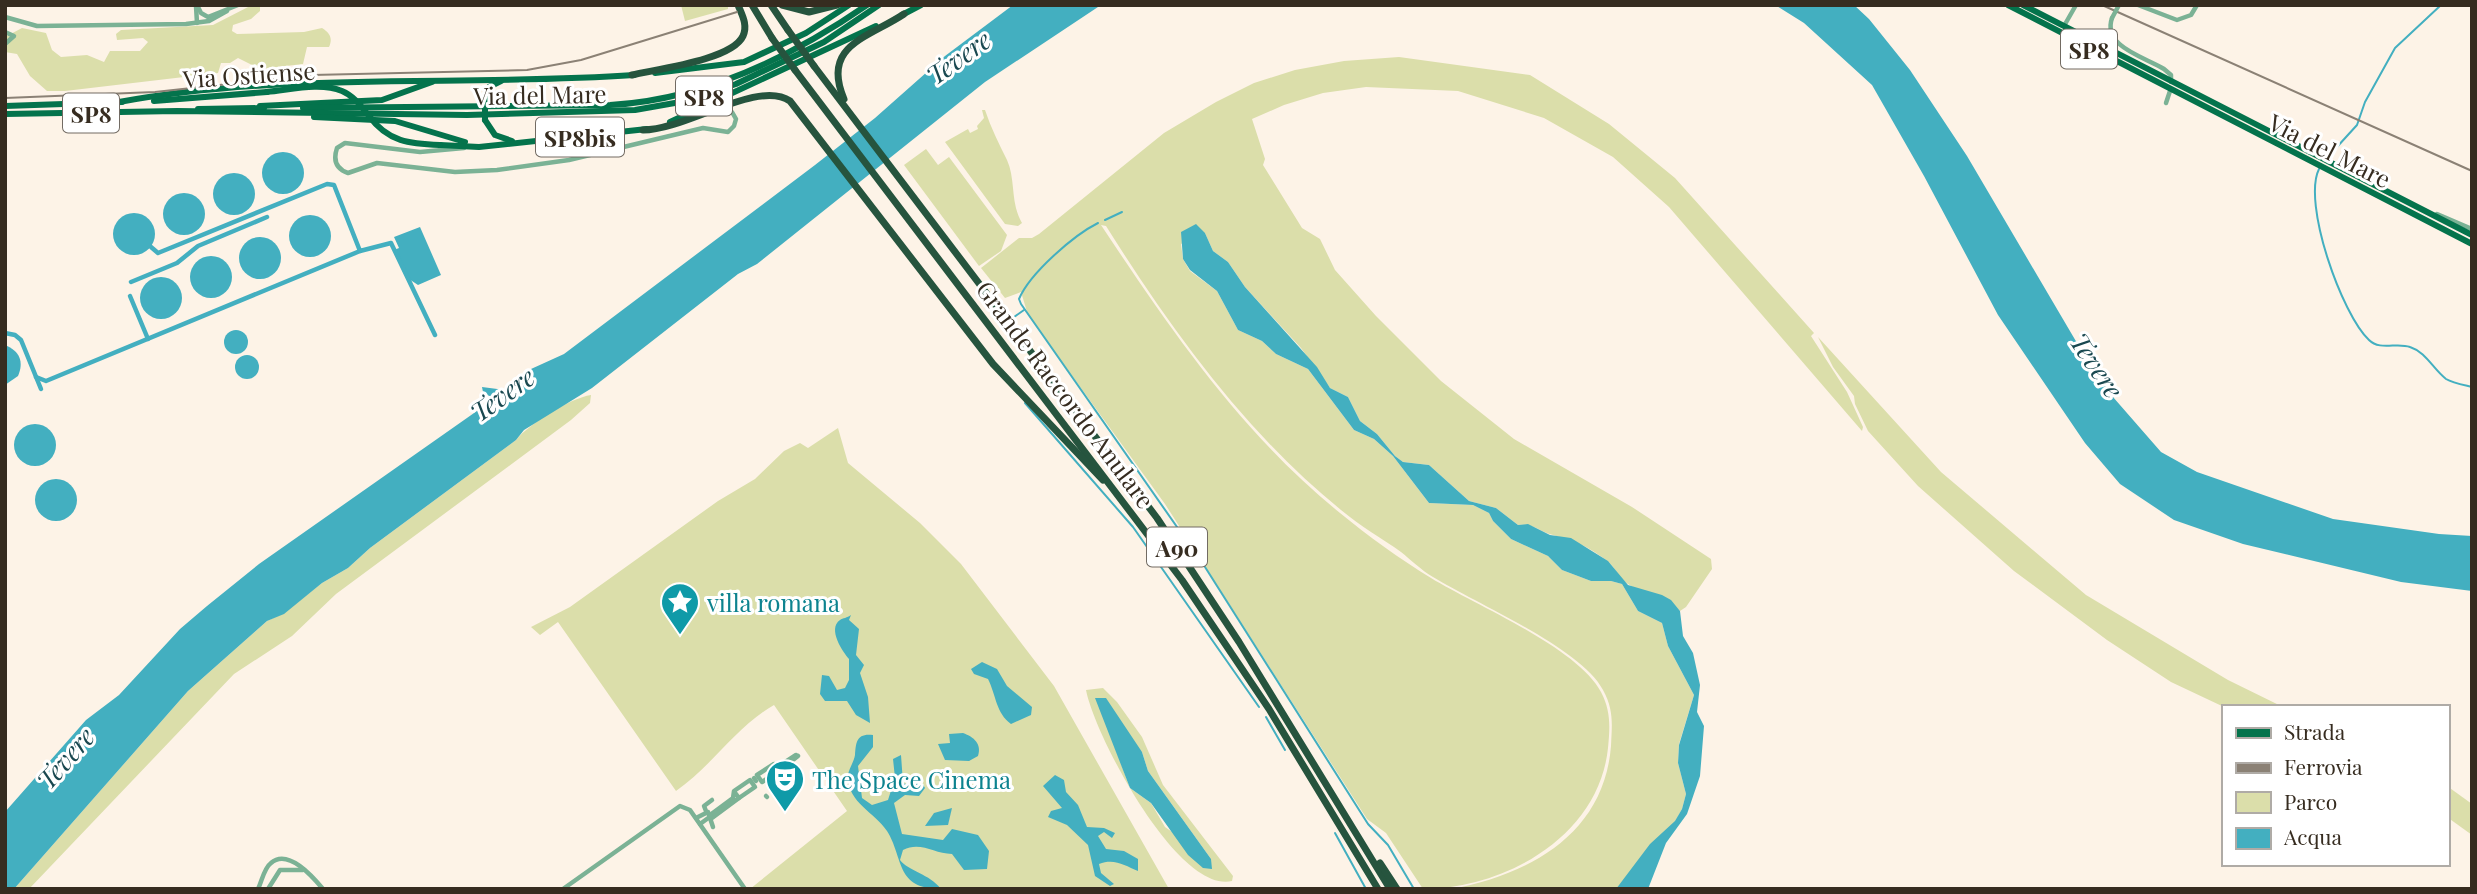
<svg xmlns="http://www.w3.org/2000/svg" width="2477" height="894" font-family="'Playfair Display',serif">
  <rect width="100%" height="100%" fill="#fdf3e7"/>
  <!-- green -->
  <g fill="#dbdeaa" fill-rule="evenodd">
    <path d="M252 5H260V11L251 19 233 25 232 31 237 34 304 32 322 28C330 33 333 38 329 47H307L303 64 260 69 238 58 230 63H221L218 73 65 91H47L30 76 17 54 5 52V37L22 28 46 33 52 50 61 57 87 55 104 62 110 51H140L148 42 143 38 117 40 116 34 121 30 213 25Z"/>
    <polygon points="681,5 728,5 728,9 685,21"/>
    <path d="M1399 57 1530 75 1609 124 1675 178 1814 333 1811 336 1847 392 1863 427 1862 431 1669 207 1613 157 1544 118 1458 91 1366 87 1323 93 1284 105 1252 119 1265 159 1263 165 1302 228 1320 239 1335 270 1376 316 1441 381 1514 439 1632 507 1711 559 1712 569 1686 607 1680 611C1663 589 1647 597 1628 584 1619 579 1615 566 1606 560 1586 545 1576 542 1553 535 1539 532 1535 523 1518 525L1496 508 1469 501 1429 465 1403 462 1395 456 1377 434 1360 421 1348 397 1330 388 1301 348 1245 287 1228 262 1213 251 1205 233 1181 244 1183 259 1190 271 1217 291 1238 330 1262 341 1276 354 1308 369 1354 430 1374 439 1393 456 1429 503 1473 505 1489 513 1493 521 1511 539 1548 556 1562 570 1591 581H1611L1622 584 1638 611 1662 623 1668 646 1694 695 1679 744 1678 763 1686 794 1682 809 1675 822 1616 889H1452C1530 874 1604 834 1611 746 1612 724 1614 710 1603 690 1581 648 1477 604 1433 577 1421 570 1410 559 1401 552 1383 539 1360 526 1341 510 1245 432 1172 331 1106 226L1101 225C1170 329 1242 434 1340 513 1368 536 1400 559 1431 578 1475 605 1577 647 1601 692 1611 711 1610 727 1608 748 1599 836 1505 889 1423 889L1386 833 1367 819 1165 504 1028 315 1021 292 1005 298 981 268 1019 238H1032L1039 234 1164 133 1216 102 1254 83 1295 70 1344 61Z"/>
    <path d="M982 110H985C991 128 999 144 1007 160 1016 180 1010 203 1022 223L1018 226 1005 224 945 142 968 129 970 133 978 129 977 126 984 118Z"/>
    <polygon points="926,149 938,165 949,157 1007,235 1001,251 979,266 904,165"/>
    <polygon points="1818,337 1941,472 2086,595 2228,680 2283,707 2224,707 2171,682 2107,640 2014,571 1918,486 1868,431 1855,404 1854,396 1833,367"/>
    <path d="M591 395 590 403 571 420 336 594 292 636 234 674 29 889H14L188 691 267 621 284 613 322 583 348 568 370 548 516 440C529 424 570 398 591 395Z"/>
    <path d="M838 428 848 463 920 523 961 564 1054 686 1169 889H750L847 811 774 705C736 727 712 766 676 791L558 622 540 635 531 627 570 607 718 501 755 479 784 451 800 443 808 448Z"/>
    <path d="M1103 688 1117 702 1142 737 1163 785 1233 876 1232 881C1178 894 1095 736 1086 690ZM1111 737 1142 752 1148 771 1211 859 1165 827 1151 803 1130 788Z"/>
    <polygon points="2447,786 2472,804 2472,835 2447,817"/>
  </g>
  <!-- water -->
  <g fill="#43afc0">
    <polygon points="1013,5 1101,5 985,82 757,264 738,274 592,388 524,430 516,440 370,548 348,568 322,583 284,614 267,621 188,691 14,889 5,889 5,812 86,720 119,695 180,629 207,606 259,564 494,399 483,392 482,387 505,390 531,369 564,354 815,165 875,118 945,56"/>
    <polygon points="1775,5 1854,5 1869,19 1910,70 1967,156 2087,360 2113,397 2161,452 2197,472 2333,519 2439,534 2472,536 2472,591 2401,582 2243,544 2174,520 2120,484 2085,443 1998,315 1924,176 1872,85 1804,23"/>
    <circle cx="283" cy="173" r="21"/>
    <circle cx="234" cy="194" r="21"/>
    <circle cx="184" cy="214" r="21"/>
    <circle cx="134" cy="234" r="21"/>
    <circle cx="310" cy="236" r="21"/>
    <polygon points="1196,224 1205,233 1213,251 1228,262 1245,287 1317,367 1330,388 1348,397 1360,421 1377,434 1395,456 1403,462 1429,465 1469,501 1496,508 1518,525 1528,524 1550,535 1571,538 1608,561 1628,585 1662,595 1671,600 1680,611 1683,636 1693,653 1700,685 1697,712 1704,726 1700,776 1687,814 1666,843 1648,889 1616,889 1650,844 1675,821 1682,809 1686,794 1678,763 1679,745 1694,695 1668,646 1662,623 1638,611 1622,584 1611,581 1591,581 1562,570 1548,556 1511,539 1493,521 1489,513 1473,505 1429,503 1393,456 1374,439 1354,430 1308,369 1276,354 1262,341 1238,330 1217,291 1190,270 1183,259 1181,232"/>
    <polygon points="420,227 441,275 418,285 406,277 394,250 399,248 394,237"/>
    <circle cx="260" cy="258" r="21"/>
    <circle cx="211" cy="277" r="21"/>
    <circle cx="161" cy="298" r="21"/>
    <circle cx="236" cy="342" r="12"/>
    <path d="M5 345C20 351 24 362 18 376L5 385Z"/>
    <circle cx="247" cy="367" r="12"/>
    <circle cx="35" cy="445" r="21"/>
    <circle cx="56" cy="500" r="21"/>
    <path d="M851 615 849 620 859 629 856 655 864 665 860 673 868 697 870 723 856 715 847 701H825L820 694 822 675 829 676 837 690 845 688 849 680V659C843 652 827 629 840 620 843 618 847 618 851 615Z"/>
    <path d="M982 662 997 669 1007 686 1032 707 1031 715 1011 724C996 713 996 695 988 679L974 674 971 669Z"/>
    <polygon points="1095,698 1106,698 1142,752 1148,771 1211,859 1212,869 1203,868 1188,855 1151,803 1130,788"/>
    <path d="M963 733C974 737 982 744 978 756L969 761 945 760 938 744 950 743 949 734Z"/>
    <path d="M873 735V747L858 766 862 798 872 805 888 800 895 778 893 759 901 755 903 783 912 786 921 781 925 788 919 796 905 795 894 803 902 834 943 840 952 829 978 835 989 851 987 869 964 870 952 854C934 854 921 841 903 850L900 860C908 871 930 874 941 889 895 889 904 858 887 831 875 812 847 803 848 775 849 768 854 762 855 755 856 743 856 733 873 735Z"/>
    <path d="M1055 775 1064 780 1066 792 1078 805 1087 827 1104 828 1115 833 1112 838 1104 832 1098 836 1106 849 1124 851 1138 859V871C1125 866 1115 858 1099 864L1101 873 1114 884 1110 886 1095 876 1088 845 1067 825 1048 817 1051 811 1062 808 1043 786Z"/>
    <polygon points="952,808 948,825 925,826 934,813"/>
  </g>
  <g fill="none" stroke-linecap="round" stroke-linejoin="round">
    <!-- stream -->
    <g stroke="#43afc0" stroke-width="2">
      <polyline points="2326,159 2357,125 2365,102 2395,48 2441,5"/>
      <path d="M2319 169C2302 203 2342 315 2369 340 2380 351 2397 342 2410 347 2426 352 2433 369 2446 379 2453 383 2464 385 2472 387"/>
      <polyline points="1105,220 1122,212"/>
      <path d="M1098 223C1074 235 1030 273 1019 299L1021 304 1205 567 1368 824 1388 845 1414 889"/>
      <polyline points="1014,317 1024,310"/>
      <polyline points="1025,403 1133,527 1259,707"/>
      <polyline points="1266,717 1285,750"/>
      <polyline points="1335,833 1366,889"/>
    </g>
    <!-- canal -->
    <g stroke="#43afc0" stroke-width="4.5">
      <polyline points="151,247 158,253 327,184 334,185 360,251 391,243 435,335"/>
      <polyline points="131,282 177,263 198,246 267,217"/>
      <polyline points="130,296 148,339"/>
      <polyline points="5,333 15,335 21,340 41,389"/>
      <polyline points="36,377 46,381 360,251"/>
    </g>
    <!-- minor -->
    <g stroke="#7bb295" stroke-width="4.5">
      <polyline points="197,5 201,13 208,17 238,5"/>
      <polyline points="2138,5 2177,20 2191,15 2197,5"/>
      <polyline points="196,6 197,23"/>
      <polyline points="5,17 37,26 186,24 209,21 227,11"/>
      <path d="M2112 18C2102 47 2145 57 2164 69L2171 75V82"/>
      <polyline points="2064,26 2076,5"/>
      <polyline points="5,32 14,36 5,44"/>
      <polyline points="2166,103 2170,91"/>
      <path d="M464 148 420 152 345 143 337 148C333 160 336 169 348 173L377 163 455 172 497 170 569 160 703 128 728 132 734 126 736 119 732 112 722 108"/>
      <polyline points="2437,214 2472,229"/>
      <polyline points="776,768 774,764 757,775 762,782 779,771 776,768 796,755"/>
      <polyline points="779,771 798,756"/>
      <polyline points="754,778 756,781"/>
      <polyline points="766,796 767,797"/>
      <polyline points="706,811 704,806 712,800"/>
      <polyline points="710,815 733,798 734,791 750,780 755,787 739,798 736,794"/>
      <polyline points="696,818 708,812 713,827"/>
      <polyline points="712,818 739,798"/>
      <polyline points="700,824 711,816"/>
      <path d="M258 889C262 881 264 868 271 863 288 848 313 877 323 889"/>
      <polyline points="268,889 280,870 303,870"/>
      <polyline points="563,889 680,806 690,810 745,889"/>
    </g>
    <!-- major -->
    <g stroke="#04734c" stroke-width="6">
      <polyline points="2008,5 2472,244"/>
      <polyline points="2023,5 2472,235"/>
      <polyline points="902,15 921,5"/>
      <polyline points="655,73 744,62 806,33 849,5"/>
      <polyline points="485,98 489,87 501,81"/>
      <polyline points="154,101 267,92"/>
      <path d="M119 102C289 71 463 87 634 75"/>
      <polyline points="5,106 122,102"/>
      <polyline points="260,106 382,100 432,82"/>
      <path d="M303 108 610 105C703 100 790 58 867 5"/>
      <polyline points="198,109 264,108"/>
      <polyline points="5,114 177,111 467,115 635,110 686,101 736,84 824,42 879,5"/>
      <polyline points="314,117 395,121 465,142"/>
      <polyline points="485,120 495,135 512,141"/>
      <polyline points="670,122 876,26"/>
      <polyline points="440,145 479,147 647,129"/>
    </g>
    <!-- highway -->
    <g stroke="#26543e" stroke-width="7">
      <polyline points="752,5 772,38"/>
      <polyline points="771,5 788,30"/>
      <polyline points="782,5 809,12 837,5"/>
      <polyline points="814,66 1157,518 1239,642 1390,889"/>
      <polyline points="795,70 1182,580 1269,709 1378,889"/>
      <path d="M632 75C657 69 732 60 743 36 748 25 742 15 738 5"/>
      <path d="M844 99C821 45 868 38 904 14"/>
      <path d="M643 130C686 130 758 79 790 101L993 364 1103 480"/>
      <polyline points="1380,863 1397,889"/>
    </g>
    <!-- rail -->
    <g stroke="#8b8175" stroke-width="2">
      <polyline points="2102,5 2472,171"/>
      <polyline points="5,98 155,92 312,75 527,70 581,60 737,12"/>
    </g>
    <!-- minor-bridge -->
    <polyline stroke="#7bb295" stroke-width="4.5" points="2112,18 2119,5"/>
    <!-- major-bridge -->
    <g stroke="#04734c" stroke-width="6">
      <path d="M267 92C290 90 320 82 342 91 354 96 361 106 369 116 388 142 410 144 440 145"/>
      <polyline points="485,98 485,120"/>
    </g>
    <!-- highway-bridge -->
    <g stroke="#26543e" stroke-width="7">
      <polyline points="788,30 814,66"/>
      <polyline points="772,38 795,70"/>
    </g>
  </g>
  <!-- icons -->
  <defs>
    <symbol id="sight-pin" viewBox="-11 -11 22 30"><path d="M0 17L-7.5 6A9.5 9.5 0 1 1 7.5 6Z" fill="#0f9aa8" stroke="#fff"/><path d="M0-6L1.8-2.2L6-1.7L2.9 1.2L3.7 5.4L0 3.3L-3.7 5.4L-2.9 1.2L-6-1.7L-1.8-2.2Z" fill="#fff"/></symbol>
    <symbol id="theatre-pin" viewBox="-11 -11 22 30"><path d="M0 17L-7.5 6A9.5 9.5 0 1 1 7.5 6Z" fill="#0f9aa8" stroke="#fff"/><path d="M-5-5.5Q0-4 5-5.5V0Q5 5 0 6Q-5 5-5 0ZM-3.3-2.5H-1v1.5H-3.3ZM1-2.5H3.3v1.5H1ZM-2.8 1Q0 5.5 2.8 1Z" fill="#fff"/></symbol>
  </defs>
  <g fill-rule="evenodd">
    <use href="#sight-pin" x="658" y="580" width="44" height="60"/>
    <use href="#theatre-pin" x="763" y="757" width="44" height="60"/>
  </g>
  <g text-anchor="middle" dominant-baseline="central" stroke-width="6" stroke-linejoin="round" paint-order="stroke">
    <!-- shield labels -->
    <g fill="#fff" stroke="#726b63" stroke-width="2">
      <rect x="2061" y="29.5" width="56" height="39" rx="5"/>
      <rect x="676" y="76.5" width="56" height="39" rx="5"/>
      <rect x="63" y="93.5" width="56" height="39" rx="5"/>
      <rect x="536" y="117.5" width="88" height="39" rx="5"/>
      <rect x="1147" y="527.5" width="60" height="39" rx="5"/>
    </g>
    <g font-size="23" font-weight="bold" fill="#362c20">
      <text x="2089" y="49">SP8</text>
      <text x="704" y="96">SP8</text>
      <text x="91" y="113">SP8</text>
      <text x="580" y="137">SP8bis</text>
      <text x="1177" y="547">A90</text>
    </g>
    <!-- street labels -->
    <g font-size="24" fill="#362c20" stroke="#fff">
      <text transform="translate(249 74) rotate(-4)">Via Ostiense</text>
      <text transform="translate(540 94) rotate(-1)">Via del Mare</text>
      <text transform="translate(2330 150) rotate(27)">Via del Mare</text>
      <text transform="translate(1066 394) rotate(53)">Grande Raccordo Anulare</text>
    </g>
    <!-- culture labels -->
    <g font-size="24" fill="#0d838f" stroke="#fff" text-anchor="start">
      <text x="707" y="602">villa romana</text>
      <text x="812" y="779">The Space Cinema</text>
    </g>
    <!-- water labels -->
    <g font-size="26" font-style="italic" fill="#194850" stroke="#fff">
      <text transform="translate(958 57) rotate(-36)">Tevere</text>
      <text transform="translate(2097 365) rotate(56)">Tevere</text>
      <text transform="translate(502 394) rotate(-36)">Tevere</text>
      <text transform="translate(65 758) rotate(-49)">Tevere</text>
    </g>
  </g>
  <!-- border -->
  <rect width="2477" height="894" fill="none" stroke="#362c20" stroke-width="14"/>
  <!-- legend -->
  <rect x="2222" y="705" width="228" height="161" fill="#ffffff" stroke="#afaba6" stroke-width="2"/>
  <rect x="2236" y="728" width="35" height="10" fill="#04734c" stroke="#afaba6" stroke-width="2"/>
  <text x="2284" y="740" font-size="21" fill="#362c20">Strada</text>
  <rect x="2236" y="763" width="35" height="10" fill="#8b8175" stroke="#afaba6" stroke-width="2"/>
  <text x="2284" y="775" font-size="21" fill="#362c20">Ferrovia</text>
  <rect x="2236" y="792" width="35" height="21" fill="#dbdeaa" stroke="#afaba6" stroke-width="2"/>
  <text x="2284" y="810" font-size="21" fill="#362c20">Parco</text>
  <rect x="2236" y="828" width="35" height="21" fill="#43afc0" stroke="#afaba6" stroke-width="2"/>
  <text x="2284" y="845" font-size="21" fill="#362c20">Acqua</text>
</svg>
